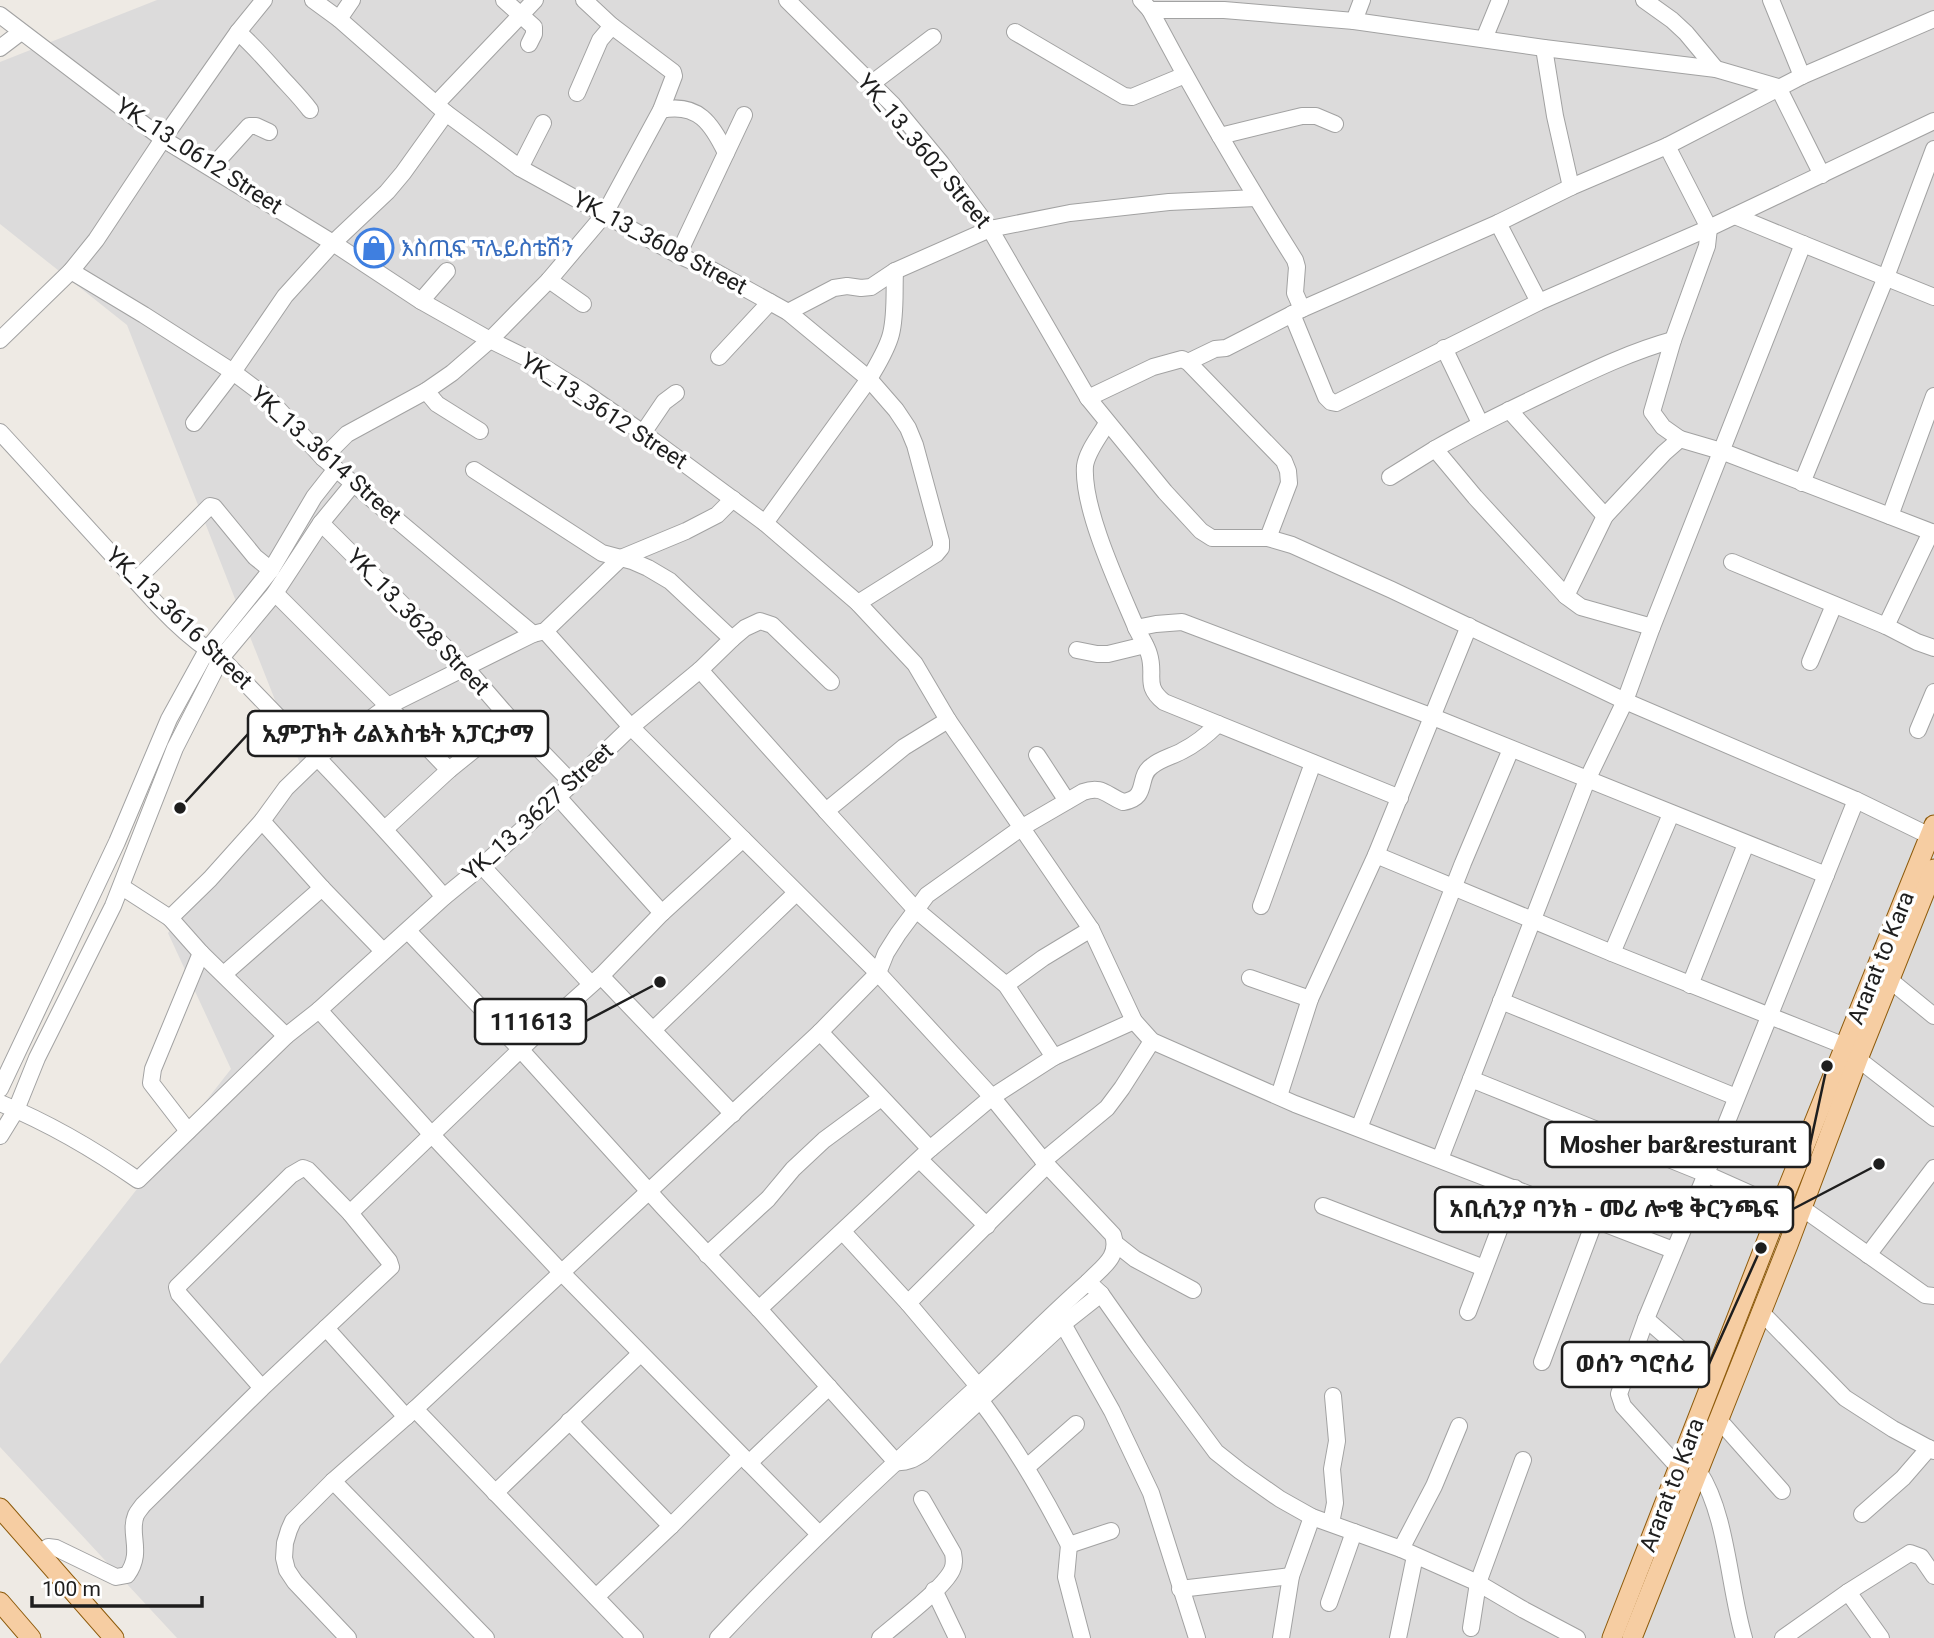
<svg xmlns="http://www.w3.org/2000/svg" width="1934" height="1638" font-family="Roboto,'Noto Sans Ethiopic',sans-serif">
  <rect width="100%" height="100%" fill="#eeeae4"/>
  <!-- residential -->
  <polygon fill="#dcdbdb" points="157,0 1934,0 1934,1638 177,1638 0,1447 0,1364 231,1069 168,933 303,771 127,325 0,224 0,62"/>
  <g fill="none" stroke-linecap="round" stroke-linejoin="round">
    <defs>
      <g id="minor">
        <polyline points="313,0 339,19 446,113 520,168 678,255 712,270 788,312 869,379 896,410 908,428 915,445 941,541 941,548 936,554 858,603"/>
        <polyline points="504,0 534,27 534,34 529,44"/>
        <polyline points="787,0 893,105 941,163 990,229 1088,398 1165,492 1201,531 1212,538 1268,538 1292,545 1392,590 1625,701 1856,800 1934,838"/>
        <polyline points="1141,0 1150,10 1224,10 1354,21 1544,48 1716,69 1778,87 1822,175"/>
        <polyline points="1644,0 1672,20 1686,33 1716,69"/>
        <polyline points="1771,0 1802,76"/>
        <path d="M1150 10C1195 95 1244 179 1295 260L1297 267 1295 293 1302 309"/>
        <polyline points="0,15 163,139 333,243 421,301 490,340 539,364 582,391 643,433 765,523 858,603 915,664 948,720 1091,929 1134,1021 1152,1041 1295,1104 1673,1250"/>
        <polyline points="339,19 352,0"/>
        <polyline points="1354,21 1362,0"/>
        <path d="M238 32C254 46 267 61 281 77 291 88 301 98 310 110"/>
        <polyline points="1015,32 1124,96 1132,97 1185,75"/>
        <polyline points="1484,39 1500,0"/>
        <polyline points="0,48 21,32"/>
        <polyline points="1544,48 1555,116 1571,187"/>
        <polyline points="871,84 933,37"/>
        <polyline points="577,93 600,40 612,26"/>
        <polyline points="436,104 535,0"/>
        <path d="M661 110C698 102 712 124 726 153"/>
        <polyline points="1220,136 1302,116 1316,116 1335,124"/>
        <polyline points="212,167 249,126 256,126 269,132"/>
        <polyline points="520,168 543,123"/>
        <polyline points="1735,216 1803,244"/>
        <polyline points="1498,223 1539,302"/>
        <polyline points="678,255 744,115"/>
        <polyline points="71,271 144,315 233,372 269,399 323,458 336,469 533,634"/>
        <polyline points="549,280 583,304"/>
        <polyline points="421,301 447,271"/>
        <polyline points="788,312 834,288 847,286 861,288 871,287 895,271 990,229 1070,213 1169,202 1256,198"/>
        <polyline points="1292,314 1326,397 1331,402 1336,403 1539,302 1709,228 1934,121"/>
        <polyline points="0,340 71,271 96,240 163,139 238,32 264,0"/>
        <polyline points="1444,348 1480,423"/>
        <polyline points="719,357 770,302"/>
        <polyline points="1188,362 1215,349 1226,348 1302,309 1498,223 1571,187 1667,146 1802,76 1934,19"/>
        <polyline points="426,391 437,404 480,431"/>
        <polyline points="1088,398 1153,367 1182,359 1188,362 1284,461 1288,471 1289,483 1268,538"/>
        <polyline points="1509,410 1605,516"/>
        <polyline points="194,423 233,372 285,296 333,243 387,192 403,173 446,113"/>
        <path d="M1107 423C1100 436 1087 451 1085 466 1082 508 1118 585 1135 625 1139 635 1146 644 1149 654 1156 676 1143 685 1164 702L1400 798"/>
        <path d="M0 432C39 474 77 517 116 559 148 594 180 634 221 658 297 736 373 814 444 897"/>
        <polyline points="643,433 664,402 676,393"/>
        <polyline points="1680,439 1721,451 1934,533"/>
        <polyline points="323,458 347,434 426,391 452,373 490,340 549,280 604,215 661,110 674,76 673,72 612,26 584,0"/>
        <polyline points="1390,477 1435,449"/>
        <polyline points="1802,483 1886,277 1934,149"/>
        <polyline points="1890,516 1934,396"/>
        <polyline points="321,523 465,667 511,720 572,783"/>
        <path d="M765 523 869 379C877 365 887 350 891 334 896 314 894 292 895 271"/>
        <polyline points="1732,562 1886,626 1917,642 1934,648"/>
        <polyline points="136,580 210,506 214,507 255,557 271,570"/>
        <polyline points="275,593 388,706 449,770"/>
        <path d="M1566 596 1475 497 1435 449C1471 428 1509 410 1547 392 1587 373 1629 352 1673 340"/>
        <polyline points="1886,626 1931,532"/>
        <polyline points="1652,627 1581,607 1566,596 1605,516 1664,453 1680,439 1663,427 1652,412 1673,340 1707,246 1709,228 1667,146"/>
        <polyline points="1136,628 1156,624 1182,622 1433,717 1826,875"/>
        <polyline points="545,631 631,727 743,839"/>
        <polyline points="732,639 745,628 760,621 772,625 831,682"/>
        <polyline points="1077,650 1097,654 1108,654 1145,645"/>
        <polyline points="1810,662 1834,605"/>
        <polyline points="700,670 826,811"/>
        <polyline points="948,720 904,747 826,811 915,909 1006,985 1054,1057"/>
        <polyline points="1918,730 1934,692"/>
        <polyline points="1037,755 1067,801"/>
        <polyline points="558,797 662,913"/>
        <polyline points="262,821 322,888 383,951"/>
        <polyline points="385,829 449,770 511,720"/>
        <polyline points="1376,855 1612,953 1845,1046"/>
        <polyline points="482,866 591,984"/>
        <polyline points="122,887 170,918"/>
        <polyline points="1261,906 1313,763"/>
        <path d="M408 931 520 1049 663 1207 759 1309 896 1462C907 1463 914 1459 923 1453L1063 1324 1101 1294"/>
        <polyline points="1612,953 1671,814"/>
        <polyline points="224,974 322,888"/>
        <polyline points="601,976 733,1114"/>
        <polyline points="1250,978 1310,999"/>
        <polyline points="1891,981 1934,1016"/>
        <polyline points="1006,985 1043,958 1091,929"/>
        <polyline points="1690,985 1746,844"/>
        <polyline points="1501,1001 1736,1097"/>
        <polyline points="319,1010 432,1135 562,1273 819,1534"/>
        <polyline points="653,1030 796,893"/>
        <polyline points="820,1032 930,1149"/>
        <polyline points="286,1036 201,953 170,918 210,879 262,821 286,788 318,757 388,706 533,634 545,631 621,558 686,531 717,515 733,499"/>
        <polyline points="1858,1059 1934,1118"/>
        <polyline points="1471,1079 1706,1174 1780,1207"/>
        <polyline points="0,1089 117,842 169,719 207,650 271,570 314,497 336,469"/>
        <polyline points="1279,1096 1310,999 1376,855 1469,626"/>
        <path d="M0 1103C49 1123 95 1150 138 1180L286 1036 319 1010 444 897 482 866 558 797 631 727 700 670 732 639 670 581 648 568 632 561 602 553 474 470"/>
        <polyline points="1359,1128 1463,863 1511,749"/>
        <polyline points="188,1131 151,1083 153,1069 201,953"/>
        <polyline points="0,1136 16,1110 37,1058 113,906 175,748 221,658 275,593 321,523 353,484"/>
        <polyline points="1440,1159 1587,780 1625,701 1652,627 1803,244 1934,297"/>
        <polyline points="920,1160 987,1226"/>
        <polyline points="1043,1161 1107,1108 1122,1088 1152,1041"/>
        <polyline points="1323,1206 1484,1268"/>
        <polyline points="1802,1208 1925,1295 1934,1296"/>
        <path d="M350 1213 544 1027 601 976 662 913 743 839 878 973 992 1097 1047 1165 1113 1235C1120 1257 1102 1267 1088 1282"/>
        <polyline points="843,1232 908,1303 978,1386"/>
        <polyline points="1116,1244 1135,1259 1193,1290"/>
        <polyline points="707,1255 768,1199 793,1169 824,1140 881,1098"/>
        <polyline points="1868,1255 1934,1168"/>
        <polyline points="908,1303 1047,1165"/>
        <polyline points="759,1309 930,1149 992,1097 1054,1057 1134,1021"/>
        <polyline points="1468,1312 1515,1188"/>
        <polyline points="1761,1312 1845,1398 1893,1429 1934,1451"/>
        <polyline points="1646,1319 1714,1378"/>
        <polyline points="1063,1324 1112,1411 1151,1493 1197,1638"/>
        <polyline points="326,1328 406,1417"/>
        <polyline points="1542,1362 1595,1220"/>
        <path d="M981 1401C1015 1446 1043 1494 1069 1545L1111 1531"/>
        <polyline points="415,1409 635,1638"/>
        <polyline points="1719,1420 1782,1491"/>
        <polyline points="569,1421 671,1526 596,1597"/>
        <polyline points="749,1463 829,1387"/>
        <polyline points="1027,1467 1076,1424"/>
        <polyline points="1679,1468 1623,1406 1619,1394 1646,1319 1706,1174 1856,800"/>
        <path d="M1699 1472C1727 1514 1729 1588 1744 1638"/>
        <polyline points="333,1481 486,1638"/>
        <polyline points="495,1493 640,1354"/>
        <polyline points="1862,1514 1903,1478 1929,1448"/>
        <polyline points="1331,1523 1335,1503 1332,1469 1337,1441 1333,1396"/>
        <polyline points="671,1526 741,1456"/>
        <polyline points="1069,1545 1066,1577 1082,1638"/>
        <polyline points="1401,1549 1434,1486 1459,1426"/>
        <path d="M39 1554 48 1547 56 1548 116 1577 127 1575C144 1552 128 1534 136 1515 138 1511 141 1508 143 1505L262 1388 391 1267 389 1261 350 1213 308 1170 303 1168 291 1175 177 1287 179 1294 262 1388"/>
        <polyline points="1180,1589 1291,1576"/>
        <polyline points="934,1590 957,1638"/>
        <polyline points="1848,1592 1881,1638"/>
        <polyline points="1329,1603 1354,1532"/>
        <polyline points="1471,1628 1478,1583 1523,1460"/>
        <path d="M348 1638 295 1582 287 1570 284 1558 285 1543 289 1530 293 1521 333 1481 415 1409 820 1032 878 973 886 953 898 934 927 895 1021 828 1083 792C1102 785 1106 795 1123 802 1150 798 1136 777 1152 766 1160 759 1173 756 1182 751 1196 744 1207 735 1218 724"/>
        <path d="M718 1638C799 1551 887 1470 975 1389 1013 1354 1049 1316 1088 1282L1101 1294 1139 1348 1216 1452 1240 1471 1280 1499 1312 1517 1401 1549 1478 1583 1524 1610 1577 1638"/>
        <path d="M880 1638C897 1623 943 1589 952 1570 955 1564 954 1559 953 1553L922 1499"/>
        <polyline points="1281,1638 1291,1576 1312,1517"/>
        <polyline points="1398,1638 1415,1556"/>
        <polyline points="1783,1638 1848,1592 1910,1553 1921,1557 1934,1576"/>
      </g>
      <g id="major">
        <polyline points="0,1508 114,1638"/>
        <polyline points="0,1602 31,1638"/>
        <polyline points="1612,1638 1780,1207 1934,825"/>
        <polyline points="1632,1638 1788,1245 1858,1059 1934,869"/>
      </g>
    </defs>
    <!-- minor casing -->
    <use href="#minor" stroke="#a2a2a2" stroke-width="18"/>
    <!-- major casing -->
    <use href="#major" stroke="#8d5a0a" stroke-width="21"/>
    <!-- minor -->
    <use href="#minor" stroke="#fff" stroke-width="16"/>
    <!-- major -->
    <use href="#major" stroke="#f6cda2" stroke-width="19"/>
  </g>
  <!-- icons -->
  <defs>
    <symbol id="shop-ring" viewBox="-11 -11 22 22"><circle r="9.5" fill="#fff" stroke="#3f7fe0" stroke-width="1.5"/><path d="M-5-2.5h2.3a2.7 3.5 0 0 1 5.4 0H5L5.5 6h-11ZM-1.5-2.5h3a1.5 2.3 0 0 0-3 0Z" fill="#3f7fe0"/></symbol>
  </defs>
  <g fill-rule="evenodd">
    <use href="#shop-ring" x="352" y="226" width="44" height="44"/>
  </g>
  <g text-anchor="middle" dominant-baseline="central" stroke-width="7" stroke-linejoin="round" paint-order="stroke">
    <!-- street labels -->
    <g font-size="23" fill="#1e1e1e" stroke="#fff">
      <text transform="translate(924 151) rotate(50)">YK_13_3602 Street</text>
      <text transform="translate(199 156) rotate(33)">YK_13_0612 Street</text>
      <text transform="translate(660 243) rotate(28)">YK_13_3608 Street</text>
      <text transform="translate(604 411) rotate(33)">YK_13_3612 Street</text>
      <text transform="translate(326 455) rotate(42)">YK_13_3614 Street</text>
      <text transform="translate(179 618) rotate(44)">YK_13_3616 Street</text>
      <text transform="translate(418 622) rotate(46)">YK_13_3628 Street</text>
      <text transform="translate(538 812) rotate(-42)">YK_13_3627 Street</text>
      <text transform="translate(1881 958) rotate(-68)">Ararat to Kara</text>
      <text transform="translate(1672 1485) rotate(-69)">Ararat to Kara</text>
    </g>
    <!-- shop labels -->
    <g font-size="23" fill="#366cbe" stroke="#fff" text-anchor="start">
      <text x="401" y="248">እስጢፍ ፕሌይስቴሽን</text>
    </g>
  </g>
  <!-- callouts -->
  <path fill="none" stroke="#1e1e1e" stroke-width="2.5" d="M180 808L248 734M660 982L586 1021M1827 1066L1810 1145M1879 1164L1793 1209M1761 1248L1709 1364"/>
  <g fill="#1e1e1e" stroke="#fff" stroke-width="2.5">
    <circle cx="180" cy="808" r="7"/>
    <circle cx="660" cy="982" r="7"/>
    <circle cx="1827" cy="1066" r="7"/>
    <circle cx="1879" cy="1164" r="7"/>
    <circle cx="1761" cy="1248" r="7"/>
  </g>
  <g fill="#fff" stroke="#1e1e1e" stroke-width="2.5">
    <rect x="248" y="711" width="300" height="45" rx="7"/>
    <rect x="475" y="999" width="111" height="45" rx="7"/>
    <rect x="1545" y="1122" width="265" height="45" rx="7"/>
    <rect x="1435" y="1187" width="358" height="45" rx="7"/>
    <rect x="1562" y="1342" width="147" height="45" rx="7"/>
  </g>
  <g font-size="24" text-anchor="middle" font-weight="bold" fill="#1e1e1e">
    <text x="398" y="742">ኢምፓክት ሪልእስቴት አፓርታማ</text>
    <text x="531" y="1030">111613</text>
    <text x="1678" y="1153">Mosher bar&amp;resturant</text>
    <text x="1614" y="1217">አቢሲንያ ባንክ - መሪ ሎቄ ቅርንጫፍ</text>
    <text x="1635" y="1372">ወሰን ግሮሰሪ</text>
  </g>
  <!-- scale -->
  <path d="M32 1596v10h170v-10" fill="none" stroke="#1e1e1e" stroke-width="3.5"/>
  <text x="42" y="1596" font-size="21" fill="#1e1e1e" stroke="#ffffff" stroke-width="5" paint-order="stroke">100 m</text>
</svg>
